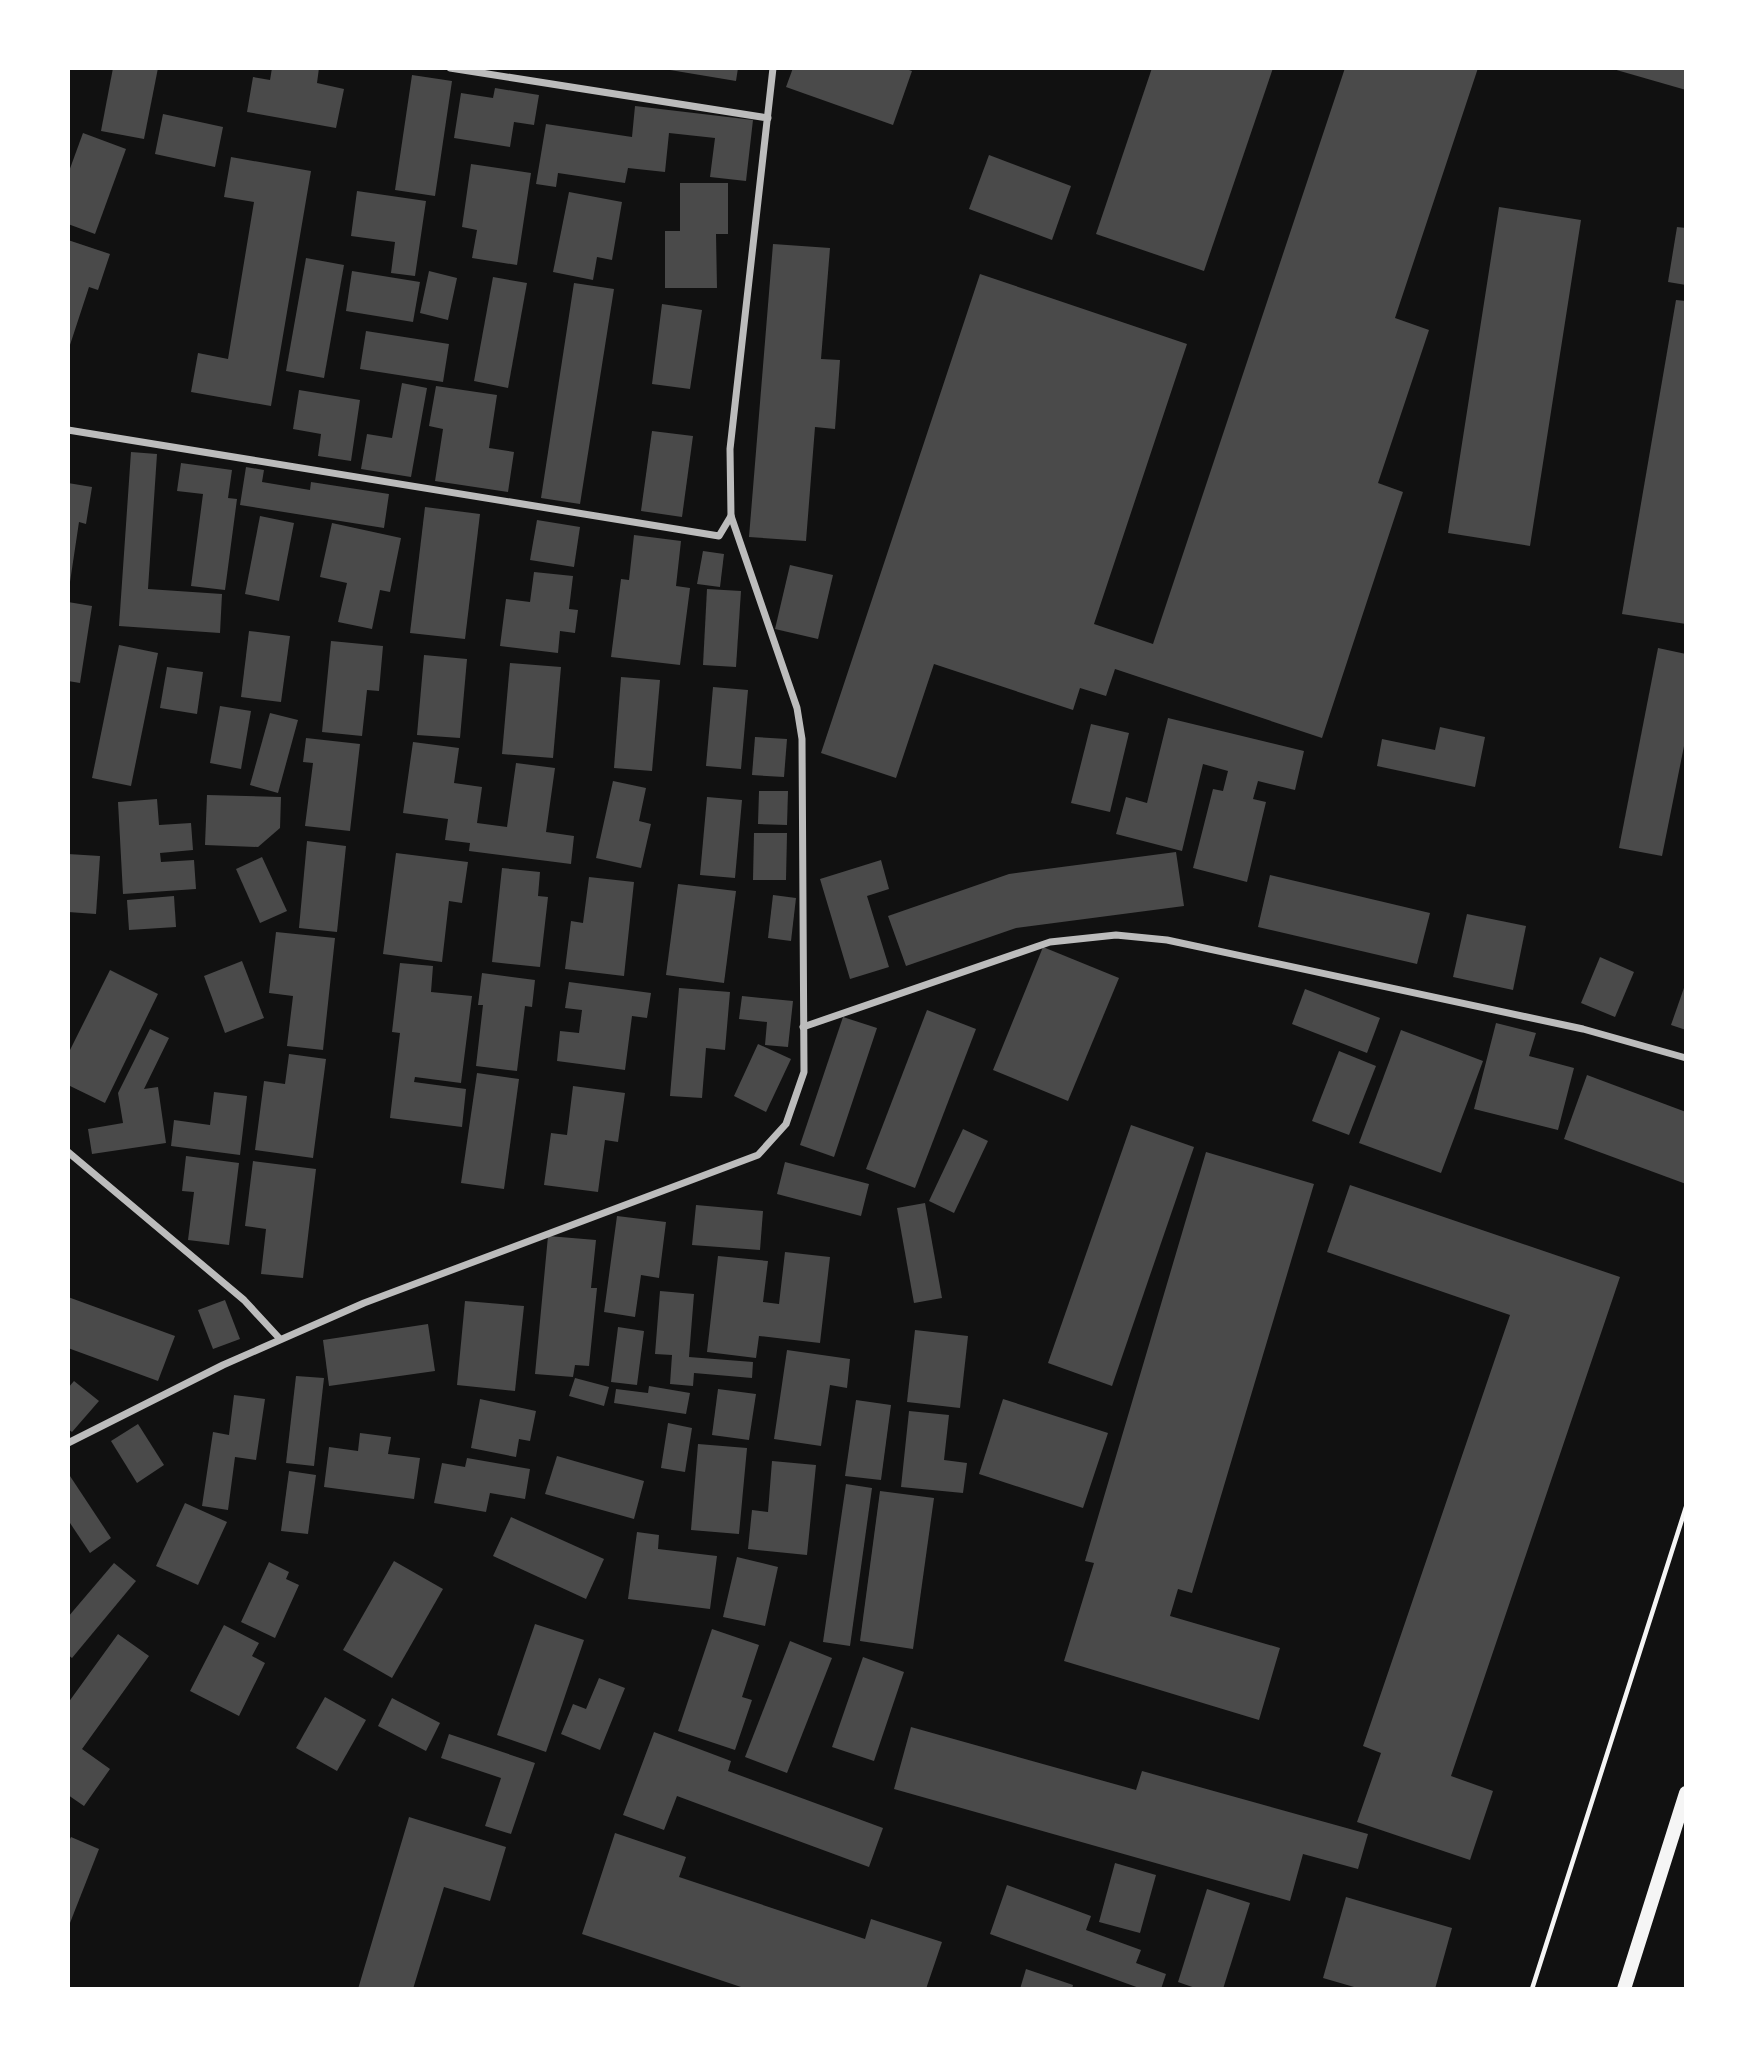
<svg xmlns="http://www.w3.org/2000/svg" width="1754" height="2057" font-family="Arial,sans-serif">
  <rect width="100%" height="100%" fill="#111"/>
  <!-- building -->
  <g fill="#4a4a4a">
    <polygon points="113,68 158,68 144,139 101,131"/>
    <polygon points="272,68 319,68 317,83 344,89 336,128 247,112 253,77 270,80"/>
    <polygon points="658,68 738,68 736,81"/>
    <polygon points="793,68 903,68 912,71 893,125 786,87"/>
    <polygon points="1152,68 1273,68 1204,271 1096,234"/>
    <polygon points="1345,68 1478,68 1395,318 1429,330 1378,483 1403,492 1322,738 1115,669 1106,696 1080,688 1073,710 934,664 896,778 821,753 980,274 1187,344 1094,624 1153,644"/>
    <polygon points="1614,68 1686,68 1686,90 1613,69"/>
    <polygon points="412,75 452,81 435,196 395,190"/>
    <polygon points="495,88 539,95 534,125 514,122 510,147 454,138 461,93 493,98"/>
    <polygon points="635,106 753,120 746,181 710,177 715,138 669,133 665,172 628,168 625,183 558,173 556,187 536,184 546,124 632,137"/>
    <polygon points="163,114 223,127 215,167 155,154"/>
    <polygon points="83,133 126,149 95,234 68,224 68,174"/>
    <polygon points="989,155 1071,186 1052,240 969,209"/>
    <polygon points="231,157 311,171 271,406 191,392 198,353 228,359 254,202 224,197"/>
    <polygon points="471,164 531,173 517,265 472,258 477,230 462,227"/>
    <polygon points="680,183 728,183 728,234 716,234 717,288 665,288 665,231 680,231"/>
    <polygon points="357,191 426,201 415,276 391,273 395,242 351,236"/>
    <polygon points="569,192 622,202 612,260 597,257 593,280 553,272"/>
    <polygon points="1499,207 1581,220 1530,546 1448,533"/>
    <polygon points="1677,227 1686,228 1686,285 1668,282"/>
    <polygon points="68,240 110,254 98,290 89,287 69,348"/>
    <polygon points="773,244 830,248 821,359 840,360 835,429 815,427 806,541 749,537"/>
    <polygon points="306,258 344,265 324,378 286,371"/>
    <polygon points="352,271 420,282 413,322 346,311"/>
    <polygon points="429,271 457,278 448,320 420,313"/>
    <polygon points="493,277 527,283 508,388 474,381"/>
    <polygon points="574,283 614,289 580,504 541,498"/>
    <polygon points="1676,300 1686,301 1686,624 1622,614"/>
    <polygon points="662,304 702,310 690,389 652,384"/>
    <polygon points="366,331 449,344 443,382 360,369"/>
    <polygon points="402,383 427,388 411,477 361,469 367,434 392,438"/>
    <polygon points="436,386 497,395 489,448 514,452 508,492 435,481 443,429 429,426"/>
    <polygon points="299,390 360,400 351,461 318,456 321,434 293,429"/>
    <polygon points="652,431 693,436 682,517 641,511"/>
    <polygon points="131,452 157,454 148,589 222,594 220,633 119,626"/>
    <polygon points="181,463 232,470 228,498 237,499 225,590 191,586 203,494 177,491"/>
    <polygon points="246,467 264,470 262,482 310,490 311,482 389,494 384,528 240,505"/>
    <polygon points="68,483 92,487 86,524 79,522 70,582"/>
    <polygon points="425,507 480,514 465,639 410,633"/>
    <polygon points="260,516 294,523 279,601 245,594"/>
    <polygon points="537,520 580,527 574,567 530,560"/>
    <polygon points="332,523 401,538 390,592 380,590 372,629 338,622 347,583 320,577"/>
    <polygon points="634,535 681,541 676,586 690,588 680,665 611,657 621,579 629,580"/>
    <polygon points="703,551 724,554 720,587 697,584"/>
    <polygon points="790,565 833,575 818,639 775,629"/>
    <polygon points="534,572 573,576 569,609 578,610 575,633 560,631 558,653 500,646 506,599 530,602"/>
    <polygon points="707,589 741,591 736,667 703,665"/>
    <polygon points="68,602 92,606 80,683 68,681"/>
    <polygon points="249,631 290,636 281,702 241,697"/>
    <polygon points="331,641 383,646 379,691 367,690 362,736 322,732"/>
    <polygon points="119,645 158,653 131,786 92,778"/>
    <polygon points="1658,648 1686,654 1686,736 1662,856 1619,848"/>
    <polygon points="424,655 467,659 460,738 417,735"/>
    <polygon points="510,663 561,667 553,758 502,754"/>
    <polygon points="167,667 203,672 197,714 160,708"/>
    <polygon points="621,677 660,680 652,771 614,768"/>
    <polygon points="713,687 748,690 741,769 706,766"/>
    <polygon points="220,706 251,711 241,769 210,763"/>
    <polygon points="270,713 298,720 278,793 250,785"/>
    <polygon points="1168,718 1304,751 1295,790 1258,781 1253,799 1266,802 1247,882 1193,868 1213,789 1223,791 1228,771 1203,764 1182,851 1116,834 1126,797 1147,803"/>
    <polygon points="1091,724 1129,733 1110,812 1071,803"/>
    <polygon points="1440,727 1485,737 1475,787 1377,766 1382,739 1435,750"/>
    <polygon points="755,737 787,739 784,777 752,775"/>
    <polygon points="306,738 360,744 350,831 305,826 313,763 303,762"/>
    <polygon points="413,742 459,748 454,783 482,787 477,823 507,827 516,763 555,768 546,832 574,836 571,864 469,851 470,843 445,840 448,819 403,813"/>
    <polygon points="613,781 646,788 639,821 651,824 641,868 596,858"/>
    <polygon points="759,791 788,791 787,825 758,824"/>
    <polygon points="207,795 281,797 280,828 258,847 205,845"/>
    <polygon points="707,797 742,800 735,878 700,875"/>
    <polygon points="157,799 159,825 191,823 193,850 160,853 161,862 194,860 196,889 123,894 118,802"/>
    <polygon points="754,833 787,833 786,880 753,880"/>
    <polygon points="307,841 346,846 337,932 299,928"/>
    <polygon points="1176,852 1184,906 1016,928 906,966 888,916 1009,874"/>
    <polygon points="396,853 468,862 462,903 449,901 442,962 383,954"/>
    <polygon points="68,854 100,856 96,914 68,912"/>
    <polygon points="262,857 287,911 260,923 236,869"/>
    <polygon points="881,860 889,889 867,896 889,967 850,979 820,879"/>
    <polygon points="502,868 540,872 538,896 548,897 540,967 492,962"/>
    <polygon points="1270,875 1430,913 1417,964 1258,927"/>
    <polygon points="589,877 634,882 624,976 565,969 571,921 583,923"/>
    <polygon points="678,884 736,891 724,983 666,975"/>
    <polygon points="773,895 796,898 791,941 768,938"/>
    <polygon points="174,896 176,927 129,930 127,900"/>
    <polygon points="1467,914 1526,926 1513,990 1453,977"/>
    <polygon points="276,932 335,938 323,1050 287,1046 293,996 269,993"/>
    <polygon points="1043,947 1119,978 1068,1101 993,1070"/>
    <polygon points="1600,957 1634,972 1615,1017 1581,1003"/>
    <polygon points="242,961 264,1018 225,1033 204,976"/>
    <polygon points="400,963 433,966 431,992 472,996 461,1083 415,1077 414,1082 466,1089 462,1127 390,1118 400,1033 392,1032"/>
    <polygon points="110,970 158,994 105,1103 68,1085 68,1054"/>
    <polygon points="482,973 535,980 532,1007 525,1006 517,1071 476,1066 483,1005 478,1005"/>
    <polygon points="569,982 651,993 647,1018 632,1016 625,1070 557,1061 560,1031 579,1033 582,1010 565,1008"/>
    <polygon points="1685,985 1686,985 1686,1030 1671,1025"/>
    <polygon points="679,988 730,992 725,1050 706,1048 702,1098 670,1096"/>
    <polygon points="1305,989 1380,1018 1367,1053 1292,1024"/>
    <polygon points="742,996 793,1001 788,1047 765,1045 767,1022 739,1019"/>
    <polygon points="927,1010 976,1029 915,1188 866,1169"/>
    <polygon points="843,1017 877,1028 834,1157 800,1145"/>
    <polygon points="1496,1023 1536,1033 1529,1056 1574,1068 1558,1130 1474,1109"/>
    <polygon points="150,1029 169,1038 144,1089 158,1087 166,1143 92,1154 88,1129 123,1123 118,1093"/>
    <polygon points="1401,1030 1483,1061 1441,1173 1359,1143"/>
    <polygon points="758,1044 791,1059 766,1112 734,1096"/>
    <polygon points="1339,1051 1376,1066 1349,1135 1312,1121"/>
    <polygon points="289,1054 326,1059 313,1158 255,1150 264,1081 285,1084"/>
    <polygon points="477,1073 519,1079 504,1189 461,1183"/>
    <polygon points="1587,1075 1686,1112 1686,1184 1564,1139"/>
    <polygon points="573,1086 625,1093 618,1142 605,1140 598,1192 544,1185 551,1133 567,1135"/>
    <polygon points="214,1092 247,1096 240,1155 171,1146 174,1120 210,1125"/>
    <polygon points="1131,1125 1194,1147 1112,1386 1048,1363"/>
    <polygon points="963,1129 988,1141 954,1213 929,1201"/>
    <polygon points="1206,1152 1314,1184 1192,1593 1178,1589 1170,1616 1280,1648 1259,1720 1064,1661 1094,1563 1085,1561"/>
    <polygon points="186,1156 239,1163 229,1245 188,1240 194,1192 182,1191"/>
    <polygon points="253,1161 316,1169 303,1278 261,1274 266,1229 245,1226"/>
    <polygon points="785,1162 869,1184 861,1216 777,1194"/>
    <polygon points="1350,1185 1620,1277 1451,1776 1493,1791 1470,1860 1357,1822 1381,1753 1363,1746 1510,1315 1327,1252"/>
    <polygon points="925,1203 942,1298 914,1303 897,1208"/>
    <polygon points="696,1205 763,1211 760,1250 692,1245"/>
    <polygon points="617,1216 666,1222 659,1278 641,1275 635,1317 604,1312"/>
    <polygon points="548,1236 596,1240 591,1288 597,1288 589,1366 575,1365 573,1377 535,1374"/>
    <polygon points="785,1252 830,1257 820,1343 759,1336 756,1358 707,1352 718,1256 768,1261 763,1302 779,1304"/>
    <polygon points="660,1291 694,1294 689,1357 753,1362 752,1378 694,1373 693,1386 670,1384 672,1355 655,1354"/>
    <polygon points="68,1297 175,1336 158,1381 68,1348"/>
    <polygon points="225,1300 240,1339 213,1349 198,1310"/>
    <polygon points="465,1301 524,1306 515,1391 457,1385"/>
    <polygon points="428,1324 435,1371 329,1386 323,1340"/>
    <polygon points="618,1327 644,1331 637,1385 611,1382"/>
    <polygon points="915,1330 968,1336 960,1408 907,1402"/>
    <polygon points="787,1350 850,1359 847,1388 830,1385 821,1446 774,1439"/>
    <polygon points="296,1376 324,1378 314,1466 286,1463"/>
    <polygon points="575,1378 609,1387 604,1406 569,1396"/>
    <polygon points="74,1381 99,1401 72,1432 68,1429 68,1388"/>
    <polygon points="649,1386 690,1393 686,1414 614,1403 616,1389 648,1393"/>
    <polygon points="718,1389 756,1394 749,1440 712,1435"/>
    <polygon points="234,1395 265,1399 256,1460 235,1457 228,1510 202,1506 213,1432 229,1435"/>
    <polygon points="480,1399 536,1411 530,1441 519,1439 516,1457 471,1448"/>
    <polygon points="1003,1399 1108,1433 1083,1508 979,1474"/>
    <polygon points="856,1400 891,1405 881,1480 845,1476"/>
    <polygon points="909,1411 949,1415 944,1460 967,1463 963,1493 901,1487"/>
    <polygon points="668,1423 692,1428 685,1472 661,1468"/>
    <polygon points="138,1424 164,1465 137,1483 111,1441"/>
    <polygon points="360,1433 391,1437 388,1454 420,1458 414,1499 324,1487 329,1447 358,1451"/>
    <polygon points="698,1444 747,1448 739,1534 691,1530"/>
    <polygon points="557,1456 644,1481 634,1519 545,1494"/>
    <polygon points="467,1458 530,1469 525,1499 490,1493 486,1512 434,1503 442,1463 465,1467"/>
    <polygon points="772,1461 816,1465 807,1555 748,1549 752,1510 768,1512"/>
    <polygon points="289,1471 316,1475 308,1534 281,1531"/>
    <polygon points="68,1473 111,1538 90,1553 68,1520"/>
    <polygon points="846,1484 872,1488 850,1646 823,1642"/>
    <polygon points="880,1491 934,1498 913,1649 860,1641"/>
    <polygon points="185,1503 227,1522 198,1585 156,1566"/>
    <polygon points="511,1517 604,1559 586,1599 493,1556"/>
    <polygon points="637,1532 659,1535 658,1549 717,1556 710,1609 628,1599"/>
    <polygon points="737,1557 778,1567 765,1626 723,1617"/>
    <polygon points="394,1561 443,1589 392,1678 343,1650"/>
    <polygon points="269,1562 289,1572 286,1579 299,1585 275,1638 241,1622"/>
    <polygon points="114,1563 136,1581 72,1658 68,1655 68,1617"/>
    <polygon points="535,1624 584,1640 546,1752 497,1735"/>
    <polygon points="224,1625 259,1643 252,1656 265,1663 239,1716 190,1691"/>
    <polygon points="712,1629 759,1645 742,1697 752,1700 735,1750 678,1731"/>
    <polygon points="118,1634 149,1656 82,1749 110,1769 84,1806 68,1795 68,1703"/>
    <polygon points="790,1641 832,1658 787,1773 745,1757"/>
    <polygon points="863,1657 904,1672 874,1761 832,1747"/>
    <polygon points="599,1678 625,1688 600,1750 561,1734 573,1704 586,1709"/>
    <polygon points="325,1697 366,1720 337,1771 296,1748"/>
    <polygon points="392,1698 440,1723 426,1751 378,1726"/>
    <polygon points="911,1727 1136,1790 1142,1771 1368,1834 1358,1869 1303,1854 1290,1901 894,1789"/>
    <polygon points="654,1732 731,1761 728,1771 883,1828 869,1867 677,1796 664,1830 623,1815"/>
    <polygon points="449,1734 535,1763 511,1834 485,1826 501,1778 441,1758"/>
    <polygon points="409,1817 506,1847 490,1901 444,1887 413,1989 358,1989"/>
    <polygon points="615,1833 686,1857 679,1877 865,1939 871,1919 942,1942 926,1989 747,1989 582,1934"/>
    <polygon points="71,1837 99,1849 68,1928 68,1843"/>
    <polygon points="1115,1863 1156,1875 1140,1933 1099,1922"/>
    <polygon points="1007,1885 1091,1916 1086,1930 1141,1950 1136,1963 1166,1974 1161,1989 1142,1989 990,1934"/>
    <polygon points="1207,1889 1250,1903 1223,1989 1198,1989 1178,1982"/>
    <polygon points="1346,1897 1452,1928 1435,1989 1361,1989 1323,1978"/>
    <polygon points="1026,1969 1073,1985 1072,1989 1020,1989"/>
  </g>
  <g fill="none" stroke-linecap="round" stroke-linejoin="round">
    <!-- path -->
    <polyline stroke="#f5f5f5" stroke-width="4.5" points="1532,1989 1686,1507"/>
    <!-- minor -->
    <g stroke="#bcbcbc" stroke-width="7">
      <polyline points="450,68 768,118"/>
      <polyline points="68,430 719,536 731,516"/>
      <polyline points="803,1027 1050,942 1116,935 1167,940 1583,1029 1686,1058"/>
      <polyline points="68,1152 244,1300 280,1339"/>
      <polyline points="68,1443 223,1365 364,1303 758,1155 786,1124 804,1072 802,739 797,708 731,516 730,449 773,68"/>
    </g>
    <!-- secondary -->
    <polyline stroke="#f5f5f5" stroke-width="14" points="1624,1989 1686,1793"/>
  </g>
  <!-- border -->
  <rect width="1754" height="2057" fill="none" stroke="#ffffff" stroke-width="140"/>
</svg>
